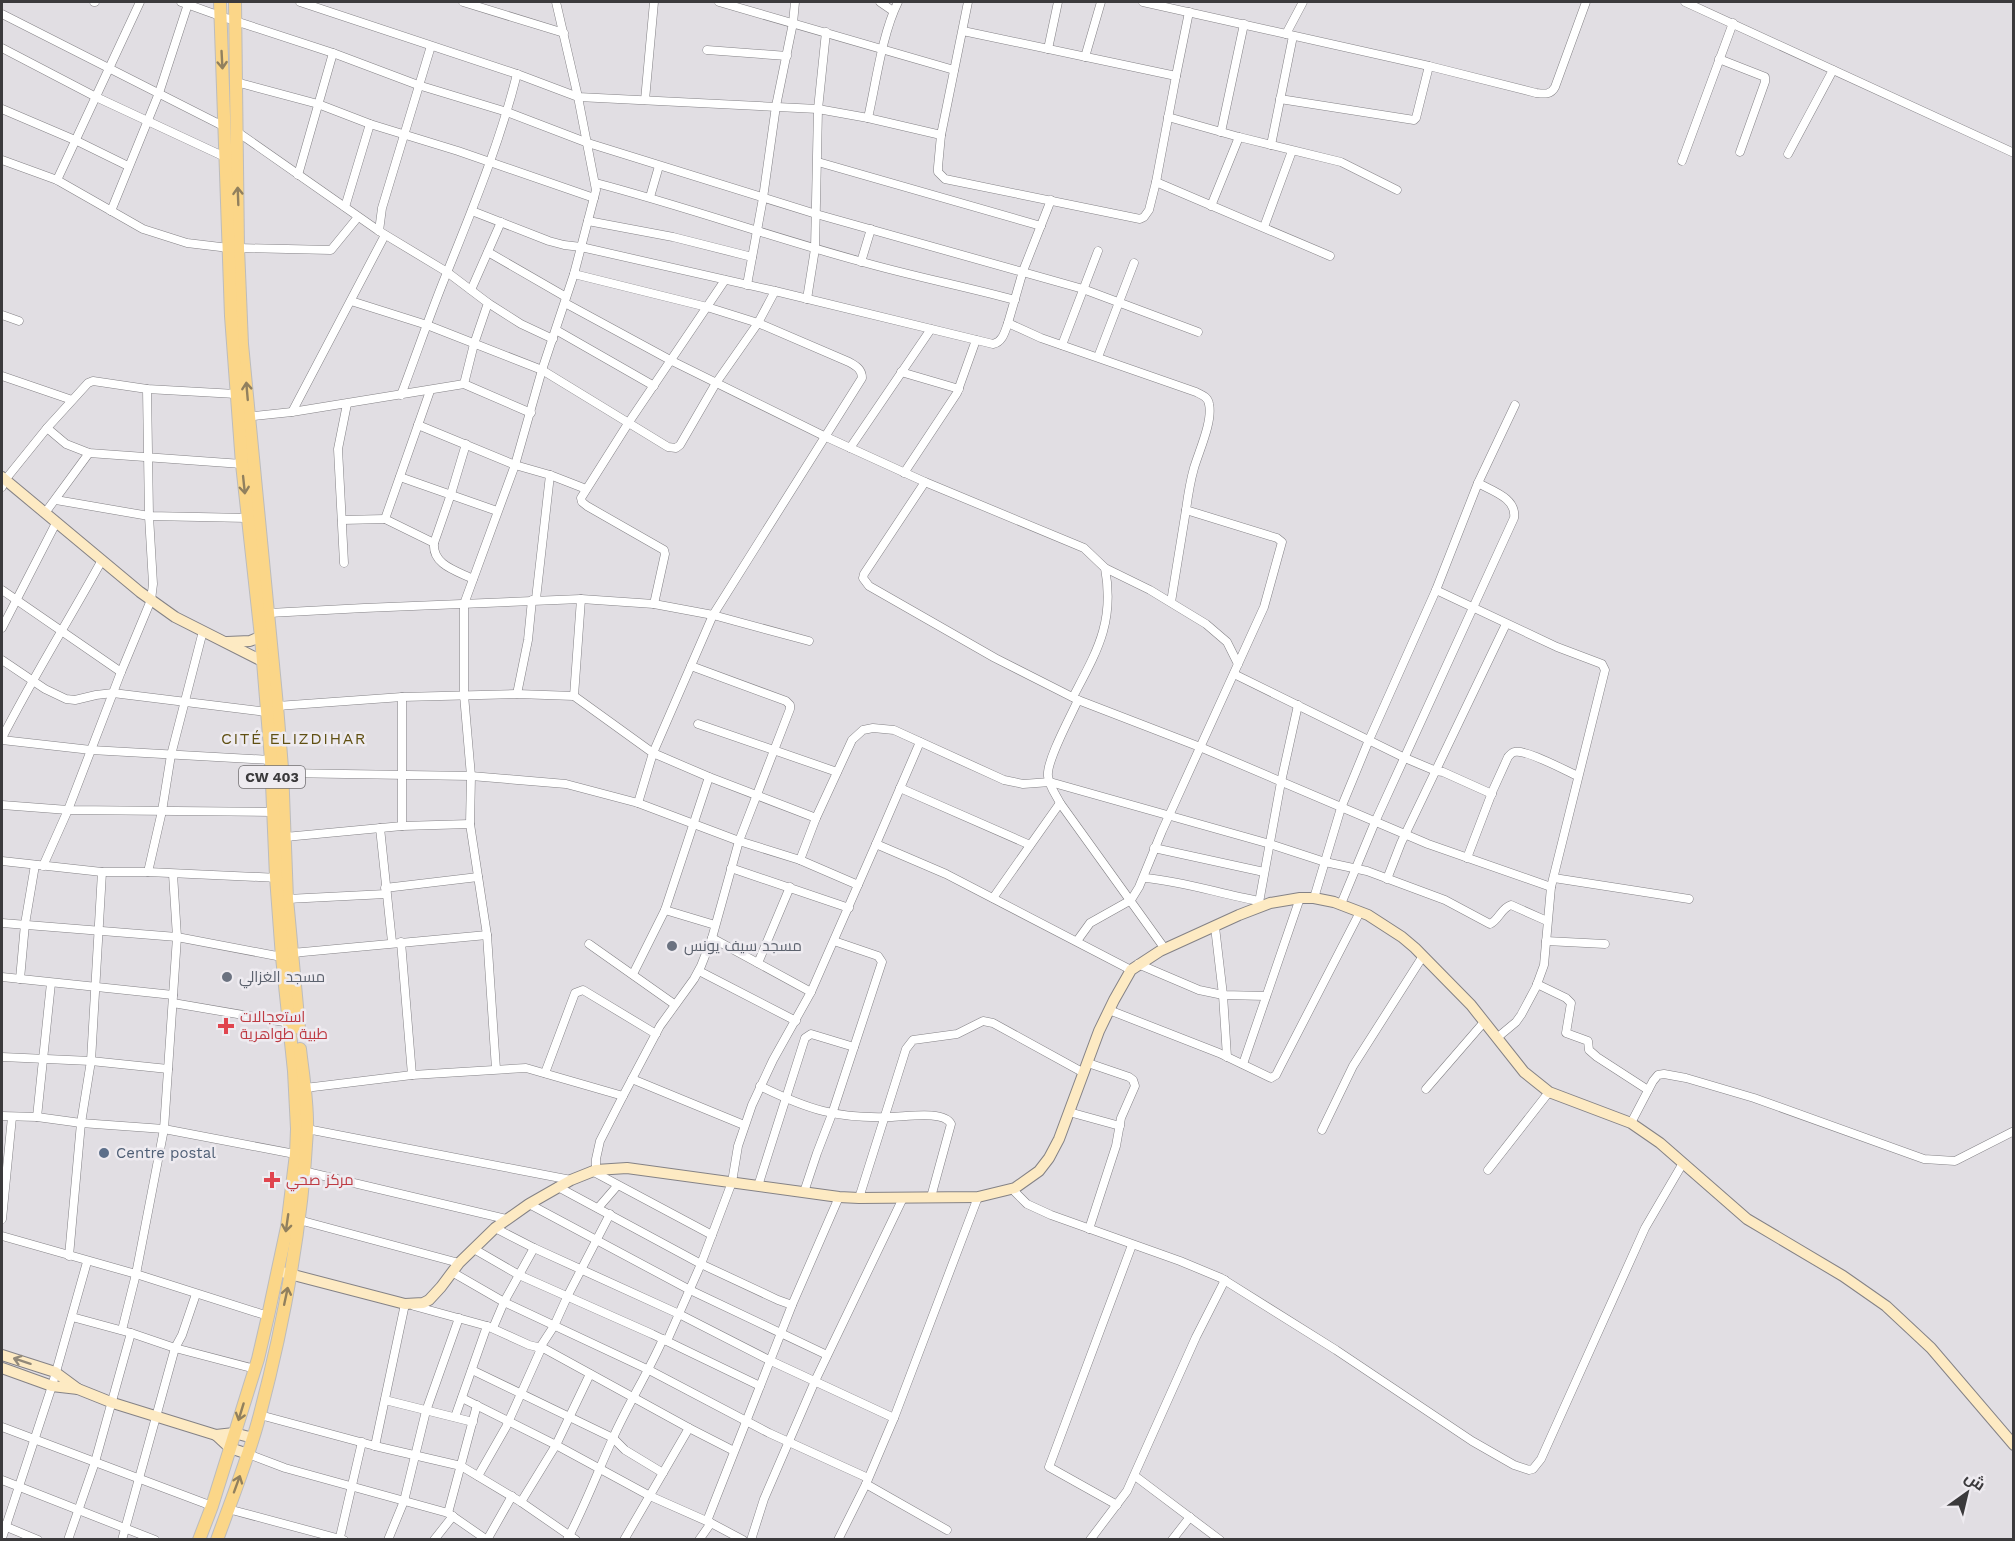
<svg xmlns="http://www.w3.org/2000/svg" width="2015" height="1541" font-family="'Work Sans',Cairo,sans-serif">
  <rect width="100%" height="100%" fill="#e1dee3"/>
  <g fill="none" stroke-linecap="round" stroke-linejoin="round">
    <defs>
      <g id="street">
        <polyline points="94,2 95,2"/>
        <polyline points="181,2 220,16 333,53 418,85 507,112 588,143 816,214 1083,289 1198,332"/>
        <polyline points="300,2 517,74 578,97 818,109 868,118"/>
        <polyline points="463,2 564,33"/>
        <polyline points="719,2 954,70"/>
        <polyline points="880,2 893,11"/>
        <path d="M898 2C882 34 876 83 868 118L941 135"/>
        <path d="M1143 2 1429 66 1536 93C1544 94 1551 95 1555 87L1586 2"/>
        <polyline points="1685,2 2014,153"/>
        <polyline points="2,14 225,127"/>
        <polyline points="963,31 1176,76 1156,182 1149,210 1144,217 1140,219 945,179 938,172 938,167 941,135 968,2"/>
        <polyline points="1286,34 1303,2"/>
        <polyline points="2,48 96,97 225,157"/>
        <polyline points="1048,49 1058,2"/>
        <polyline points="707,50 787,56"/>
        <polyline points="1085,57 1101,2"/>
        <polyline points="1719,59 1765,77 1765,82 1740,152"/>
        <polyline points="1176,76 1189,12"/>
        <polyline points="236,82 318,104 370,124 458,151 594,198"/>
        <polyline points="1280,99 1414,120 1416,118 1429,66"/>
        <polyline points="645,100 654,2"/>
        <polyline points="2,109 77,141 128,166"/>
        <polyline points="1168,117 1239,137 1341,162 1397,190"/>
        <polyline points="236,131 379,231 447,272 488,303 474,344 464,384"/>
        <polyline points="1221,132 1244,24"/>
        <polyline points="1271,145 1293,36"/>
        <polyline points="1788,154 1833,70"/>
        <polyline points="2,160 57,180 143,229 187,243 229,248"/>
        <polyline points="1682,161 1733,23"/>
        <polyline points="818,162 1041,226"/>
        <polyline points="298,175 333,53"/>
        <polyline points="57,180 140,2"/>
        <polyline points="1156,182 1330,256"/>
        <path d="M596 183C684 206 771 237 859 261 911 276 963 286 1015 300"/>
        <polyline points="650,197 659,166"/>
        <path d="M1051 200 1023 271 1008 323 1041 338 1196 392C1202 395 1208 397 1209 404 1213 421 1199 451 1194 468 1190 482 1188 495 1186 510L1277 538 1282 542 1264 607 1162 831 1139 887 1131 900 1090 923 1077 941"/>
        <polyline points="1211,206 1239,137"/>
        <polyline points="345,207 370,124"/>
        <polyline points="111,211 159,93 188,4"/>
        <path d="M472 211 549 241 564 245 581 247 775 291 993 344C1003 342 1005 331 1008 323"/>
        <polyline points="588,221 673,237 752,257"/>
        <polyline points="1264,227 1292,151"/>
        <polyline points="379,231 382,208 431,46"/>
        <polyline points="238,248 331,250 358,217"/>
        <polyline points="488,252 566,297"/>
        <polyline points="861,262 871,229"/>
        <path d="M574 274 707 307 758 323 849 362C856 366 862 369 862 378L713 615 653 753 709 777 816 818"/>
        <polyline points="747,285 763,198 776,106 793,23 795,2"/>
        <polyline points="471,290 501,222"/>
        <polyline points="807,299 815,249 818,109 826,32"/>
        <polyline points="351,301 427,325 542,370 668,447 676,448 680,445 716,383 758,323 775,291"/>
        <polyline points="488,303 521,324 553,339"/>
        <path d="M565 303 672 361 824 436 925 482 1084 548 1105 568C1115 622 1097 651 1073 697"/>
        <polyline points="2,315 19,321"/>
        <polyline points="556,330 654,386"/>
        <polyline points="1062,345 1098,251"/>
        <polyline points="1098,357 1134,263"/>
        <polyline points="901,372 959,389"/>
        <polyline points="2,376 72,400"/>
        <polyline points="430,391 385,519 434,543"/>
        <path d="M401 395C417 353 431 311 448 270 474 205 500 142 517 74"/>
        <polyline points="292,412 385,235"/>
        <polyline points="245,417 292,412 464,384 531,413"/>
        <polyline points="418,425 515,465 550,475 586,489"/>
        <polyline points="47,428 66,444 89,453 242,464"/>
        <path d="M466 444 451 494 434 543C432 565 457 571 473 579"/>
        <polyline points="850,448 931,329"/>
        <polyline points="904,473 957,393 976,340"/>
        <polyline points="400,477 497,511"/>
        <polyline points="925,482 864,574 863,578 869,586 995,658 1078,700 1200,747 1428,844 1551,887"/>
        <polyline points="2,487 5,480 47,428 88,383 93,381 147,389 236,394"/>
        <polyline points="56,500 149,516 248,518"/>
        <polyline points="45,513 89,453"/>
        <polyline points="342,520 385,519"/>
        <polyline points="344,563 338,449 347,404"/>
        <polyline points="1105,568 1150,590 1206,624 1227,642 1238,664"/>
        <polyline points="2,590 121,672"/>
        <polyline points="1436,590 1557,647 1602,664 1605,670 1551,887 1544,965 1536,987 1521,1015 1516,1022 1498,1037"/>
        <polyline points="536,599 550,475"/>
        <polyline points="1171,602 1186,510"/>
        <polyline points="654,604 665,554 664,550 587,506 582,502 581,498 629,422 725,280"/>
        <polyline points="269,613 364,608 581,599 654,604 713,615 809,641"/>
        <polyline points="2,628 56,523"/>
        <polyline points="2,660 45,689 66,699 75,700 96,695 113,693 267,712"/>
        <polyline points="1234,674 1405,758 1436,771 1443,772 1492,794"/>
        <polyline points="517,694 528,640 532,600"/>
        <polyline points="574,696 581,599"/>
        <polyline points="402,697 402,826"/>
        <path d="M1078 700C1071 716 1046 761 1048 776 1049 786 1056 795 1060 803L1165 949"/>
        <polyline points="277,706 402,697 517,694 574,696 653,753 638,803"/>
        <polyline points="698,724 837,772"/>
        <path d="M2 738C33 677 69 620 102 560"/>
        <polyline points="2,740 91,750 271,760"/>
        <polyline points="282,773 471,776 566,784 638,803 739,841 800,860 858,885 876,844 946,874 1131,970"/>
        <polyline points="900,788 1030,845"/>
        <polyline points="2,805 68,810 274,812"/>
        <polyline points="380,828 392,942"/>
        <polyline points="285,837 402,826 470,824"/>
        <polyline points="876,844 920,742"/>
        <polyline points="1154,848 1264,872"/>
        <path d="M1467 858 1493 790 1508 757C1510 755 1512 752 1515 752 1526 749 1566 771 1578 776"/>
        <path d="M800 860 816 818 852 740 863 730 873 728 894 730 1004 780 1023 784 1050 782 1270 844 1325 862 1367 871 1445 900 1490 924C1499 920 1501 908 1511 905L1547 921"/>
        <polyline points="2,861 102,872 148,872 279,878"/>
        <polyline points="43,866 68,810 121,672 151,600 153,584 149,516 147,389"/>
        <polyline points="731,868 849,908"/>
        <polyline points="148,872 162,811 171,755 203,631"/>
        <path d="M1144 878C1183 881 1220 894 1259 901"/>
        <polyline points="1554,878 1689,899"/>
        <polyline points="1387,879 1401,843 1506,624"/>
        <polyline points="385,888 478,877"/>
        <polyline points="993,898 1060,803"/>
        <polyline points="1314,898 1341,808 1369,740 1436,590 1478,483 1515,405"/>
        <polyline points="287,899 386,894"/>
        <path d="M1341 904 1375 822 1514 518C1517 498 1492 491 1478 483"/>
        <polyline points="1258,908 1281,782 1298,705"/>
        <polyline points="665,910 715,925"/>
        <polyline points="2,923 177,937 282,957"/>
        <polyline points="1215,927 1223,995 1227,1057"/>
        <polyline points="712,938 811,992"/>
        <polyline points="1546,941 1605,944"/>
        <polyline points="401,942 412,1075"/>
        <polyline points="589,944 674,1004"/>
        <polyline points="292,953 487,935"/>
        <polyline points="758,963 790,887"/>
        <polyline points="1138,964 1199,990 1223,995 1266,996"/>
        <polyline points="699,971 796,1021"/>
        <polyline points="633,974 665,910 709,777"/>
        <polyline points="2,977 173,995"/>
        <polyline points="20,979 25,924 35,865"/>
        <polyline points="1537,984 1566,998 1571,1003 1566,1033 1588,1041 1589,1050 1597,1057 1648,1090"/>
        <polyline points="173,1003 290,1023"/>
        <polyline points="1109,1010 1219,1053 1271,1078 1276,1075 1280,1067 1360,912"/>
        <polyline points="2,1057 91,1061 168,1069"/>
        <polyline points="1088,1063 1129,1077 1133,1080 1135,1086 1121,1118 1116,1146 1089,1229"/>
        <polyline points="1243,1064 1300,898"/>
        <polyline points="496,1069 487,935 470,824 471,776 464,695 464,604 515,465 542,370 574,274 596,190 578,97 556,2"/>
        <polyline points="545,1073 575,993 583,990 656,1034"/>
        <polyline points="632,1079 744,1125"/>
        <path d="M760 1086C807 1109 837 1119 890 1117 905 1117 944 1110 951 1124L931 1197"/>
        <polyline points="305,1088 412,1075 526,1068 623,1096"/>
        <polyline points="1426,1089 1484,1022"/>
        <polyline points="1069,1112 1120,1126"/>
        <polyline points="2,1116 37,1117 81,1123 164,1129 300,1155"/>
        <polyline points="37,1117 51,983"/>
        <polyline points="1631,1123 1653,1081 1658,1075 1664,1074 1686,1078 1754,1098 1924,1159 1955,1161 2014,1131"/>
        <polyline points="307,1129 571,1180"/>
        <polyline points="1322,1130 1353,1066 1423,956"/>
        <polyline points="596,1170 596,1159 600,1141 623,1096 660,1026 694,979 701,966 712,938 739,841 790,709 790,705 786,701 691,666"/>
        <polyline points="1488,1170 1549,1092"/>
        <polyline points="303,1171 506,1219"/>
        <polyline points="592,1171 712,1235"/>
        <polyline points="758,1186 805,1038 811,1034 854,1047"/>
        <polyline points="558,1187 701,1264 778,1300 792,1305"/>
        <polyline points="1015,1188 1015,1192 1027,1204 1051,1215 1180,1261 1221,1278 1336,1350 1472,1441 1514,1465 1529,1470 1533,1469 1541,1459 1645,1228 1683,1163"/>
        <polyline points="804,1192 817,1153 832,1114 882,962 878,956 834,941"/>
        <polyline points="859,1198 906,1049 913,1040 957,1034 983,1021 993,1023 1084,1073"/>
        <polyline points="529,1204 690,1290 827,1355"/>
        <polyline points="598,1208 617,1186"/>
        <polyline points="2,1219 12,1117"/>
        <polyline points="299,1220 459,1263"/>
        <polyline points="495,1228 534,1248 679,1314 771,1361 894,1418"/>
        <polyline points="2,1236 136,1274 268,1316"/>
        <polyline points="474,1249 519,1275 652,1334 760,1386"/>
        <polyline points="69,1256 81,1123 91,1061 102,872"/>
        <polyline points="452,1272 504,1302 649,1370 769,1433 868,1478"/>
        <polyline points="414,1306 487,1326 529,1345 545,1349 689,1428 734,1451"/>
        <polyline points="72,1317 131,1333 175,1348 255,1369"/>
        <polyline points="493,1328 504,1302 534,1248"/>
        <polyline points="122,1330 136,1274 164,1129 177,937 173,874"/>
        <polyline points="667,1341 701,1264 732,1182 738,1146 752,1105 773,1060 811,992 858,885"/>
        <polyline points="539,1349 554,1326 568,1295 610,1214"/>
        <polyline points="472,1370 613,1438 625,1450 663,1473"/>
        <polyline points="462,1398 556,1445 650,1496 711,1523 743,1540"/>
        <polyline points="385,1400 473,1422"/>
        <polyline points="260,1415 375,1446 461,1466 521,1502 576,1540"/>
        <polyline points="455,1417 487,1326"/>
        <polyline points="2,1427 212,1506"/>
        <polyline points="375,1446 405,1304"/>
        <polyline points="248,1454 285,1468 448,1513 487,1540"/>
        <polyline points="478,1476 506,1427 541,1349"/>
        <polyline points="1135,1476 1220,1540"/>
        <polyline points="2,1480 155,1540"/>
        <polyline points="866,1484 947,1530"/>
        <polyline points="521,1502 556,1445 590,1374"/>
        <polyline points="1117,1505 1049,1467 1132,1245"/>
        <polyline points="228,1509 344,1540"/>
        <polyline points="448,1513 477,1405"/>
        <polyline points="707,1521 792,1305 839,1197"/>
        <polyline points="2,1525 38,1540"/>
        <polyline points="340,1537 362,1442"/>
        <polyline points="2,1538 52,1386 87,1262"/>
        <path d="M568 1538C585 1506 598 1471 613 1438 628 1404 648 1373 663 1339"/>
        <polyline points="68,1540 95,1462 131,1333"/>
        <polyline points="122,1540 175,1348 182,1335 196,1294"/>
        <polyline points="388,1540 404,1501 426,1411 459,1318"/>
        <polyline points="434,1540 453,1516"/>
        <polyline points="487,1540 512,1496"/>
        <polyline points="624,1540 689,1428"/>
        <polyline points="699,1540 711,1523"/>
        <polyline points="751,1540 764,1499 815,1381 903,1198"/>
        <polyline points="838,1540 866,1484 894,1418 978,1197"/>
        <polyline points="1090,1540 1127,1491 1196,1337 1225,1280"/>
        <polyline points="1172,1540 1190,1517"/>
      </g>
      <g id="secondary">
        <polyline points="2,477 140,592 175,617 268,664"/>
        <polyline points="227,642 250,641 267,634"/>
        <polyline points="278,1271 405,1304 423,1303 429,1300 441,1287 459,1263 495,1228 529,1204 571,1180 596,1170 627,1168 839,1197 859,1198 978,1197 1015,1188 1039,1171 1049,1158 1059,1139 1099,1031 1114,1000 1131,970 1160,951 1239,915 1270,903 1300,898 1314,898 1334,902 1368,915 1402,937 1415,948 1471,1005 1524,1072 1549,1092 1631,1123 1660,1143 1747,1219 1843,1276 1886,1306 1931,1348 2014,1445"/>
        <polyline points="2,1355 55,1372 78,1389 113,1403 216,1435 234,1433 253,1438"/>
        <polyline points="2,1368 52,1386 78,1389"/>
        <polyline points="216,1435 230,1448 248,1454"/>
      </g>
      <g id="primary">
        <polyline points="235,2 238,248 242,344 277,706 282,768 287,899 299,1028"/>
        <polyline points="199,1540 212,1506 258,1359 268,1316 287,1227 296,1154 297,1129 294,1071 282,957 276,877 271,760 261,637 242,464 231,316 220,2"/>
        <path d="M217 1540C232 1498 249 1457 260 1414 284 1323 302 1225 307 1130 308 1103 303 1076 300 1049"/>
      </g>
    </defs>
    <!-- street casing -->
    <use href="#street" stroke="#848286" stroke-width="9"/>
    <!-- secondary casing -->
    <use href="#secondary" stroke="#848286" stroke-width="12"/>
    <!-- primary casing -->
    <use href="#primary" stroke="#bcbcbd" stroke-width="14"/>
    <!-- street -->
    <use href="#street" stroke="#fff" stroke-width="8"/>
    <!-- secondary -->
    <use href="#secondary" stroke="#fdeac3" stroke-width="10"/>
    <!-- primary -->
    <use href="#primary" stroke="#fbd688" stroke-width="12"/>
  </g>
  <!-- one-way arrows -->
  <defs><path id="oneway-shaft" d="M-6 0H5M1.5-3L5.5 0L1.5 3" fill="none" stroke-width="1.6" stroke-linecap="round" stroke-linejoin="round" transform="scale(1.5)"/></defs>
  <g stroke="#91805e">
    <use href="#oneway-shaft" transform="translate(222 60) rotate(87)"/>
    <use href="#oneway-shaft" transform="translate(238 196) rotate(-92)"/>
    <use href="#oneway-shaft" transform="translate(247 391) rotate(-95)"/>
    <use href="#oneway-shaft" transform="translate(244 485) rotate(84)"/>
    <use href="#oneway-shaft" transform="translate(287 1223) rotate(98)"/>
    <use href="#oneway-shaft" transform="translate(286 1296) rotate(-78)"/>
    <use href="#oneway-shaft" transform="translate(241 1412) rotate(107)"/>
    <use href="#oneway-shaft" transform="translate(237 1484) rotate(-70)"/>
  </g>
  <use stroke="#928979" href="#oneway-shaft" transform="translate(22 1361) rotate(-162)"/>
  <!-- markers -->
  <g fill="#6b7280" stroke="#eeebf0" stroke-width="2">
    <circle cx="672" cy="946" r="6"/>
    <circle cx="227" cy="977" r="6"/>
  </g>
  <g fill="#e0444e" stroke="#eeebf0" stroke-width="2">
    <path d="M223 1017h6v6h6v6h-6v6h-6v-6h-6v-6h6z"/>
    <path d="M269 1171h6v6h6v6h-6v6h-6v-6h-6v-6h6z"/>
  </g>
  <circle fill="#5c6f8a" stroke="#eeebf0" stroke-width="2" cx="104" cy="1153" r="6"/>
  <g text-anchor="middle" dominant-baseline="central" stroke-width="5" stroke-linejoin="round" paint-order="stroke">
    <!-- shield labels -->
    <rect fill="#eeebf0" stroke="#716f72" stroke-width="1.5" x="239" y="766" width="66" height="22" rx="4.5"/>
    <g font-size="14" font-weight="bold" fill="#3b3a3c">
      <text x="272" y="777">CW 403</text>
    </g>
    <!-- worship labels -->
    <g font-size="15" fill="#5b616d" stroke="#eeebf0" text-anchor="start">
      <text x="684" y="946">مسجد سيف يونس</text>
      <text x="239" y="977">مسجد الغزالي</text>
    </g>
    <!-- health labels -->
    <g font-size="15" fill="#be3a42" stroke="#eeebf0" text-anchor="start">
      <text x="240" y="1017">استعجالات<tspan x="240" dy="17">طبية طواهرية</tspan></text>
      <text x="286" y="1180">مركز صحي</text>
    </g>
    <!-- service labels -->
    <g font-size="15" fill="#4e5e75" stroke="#eeebf0" text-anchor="start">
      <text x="116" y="1153">Centre postal</text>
    </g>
    <!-- neighbourhood labels -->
    <g font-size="16" letter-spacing="1.5" fill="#605013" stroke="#eeebf0">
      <text x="294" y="738">CITÉ ELIZDIHAR</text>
    </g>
  </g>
  <!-- border -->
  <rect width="2015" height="1541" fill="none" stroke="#3b3a3c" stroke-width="6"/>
  <!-- north arrow -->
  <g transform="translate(1967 1493) rotate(34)" stroke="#eeebf0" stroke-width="4.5" paint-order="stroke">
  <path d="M0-4.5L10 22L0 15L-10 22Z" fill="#3b3a3c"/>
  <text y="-9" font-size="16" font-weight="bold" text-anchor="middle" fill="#3b3a3c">ش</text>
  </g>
</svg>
